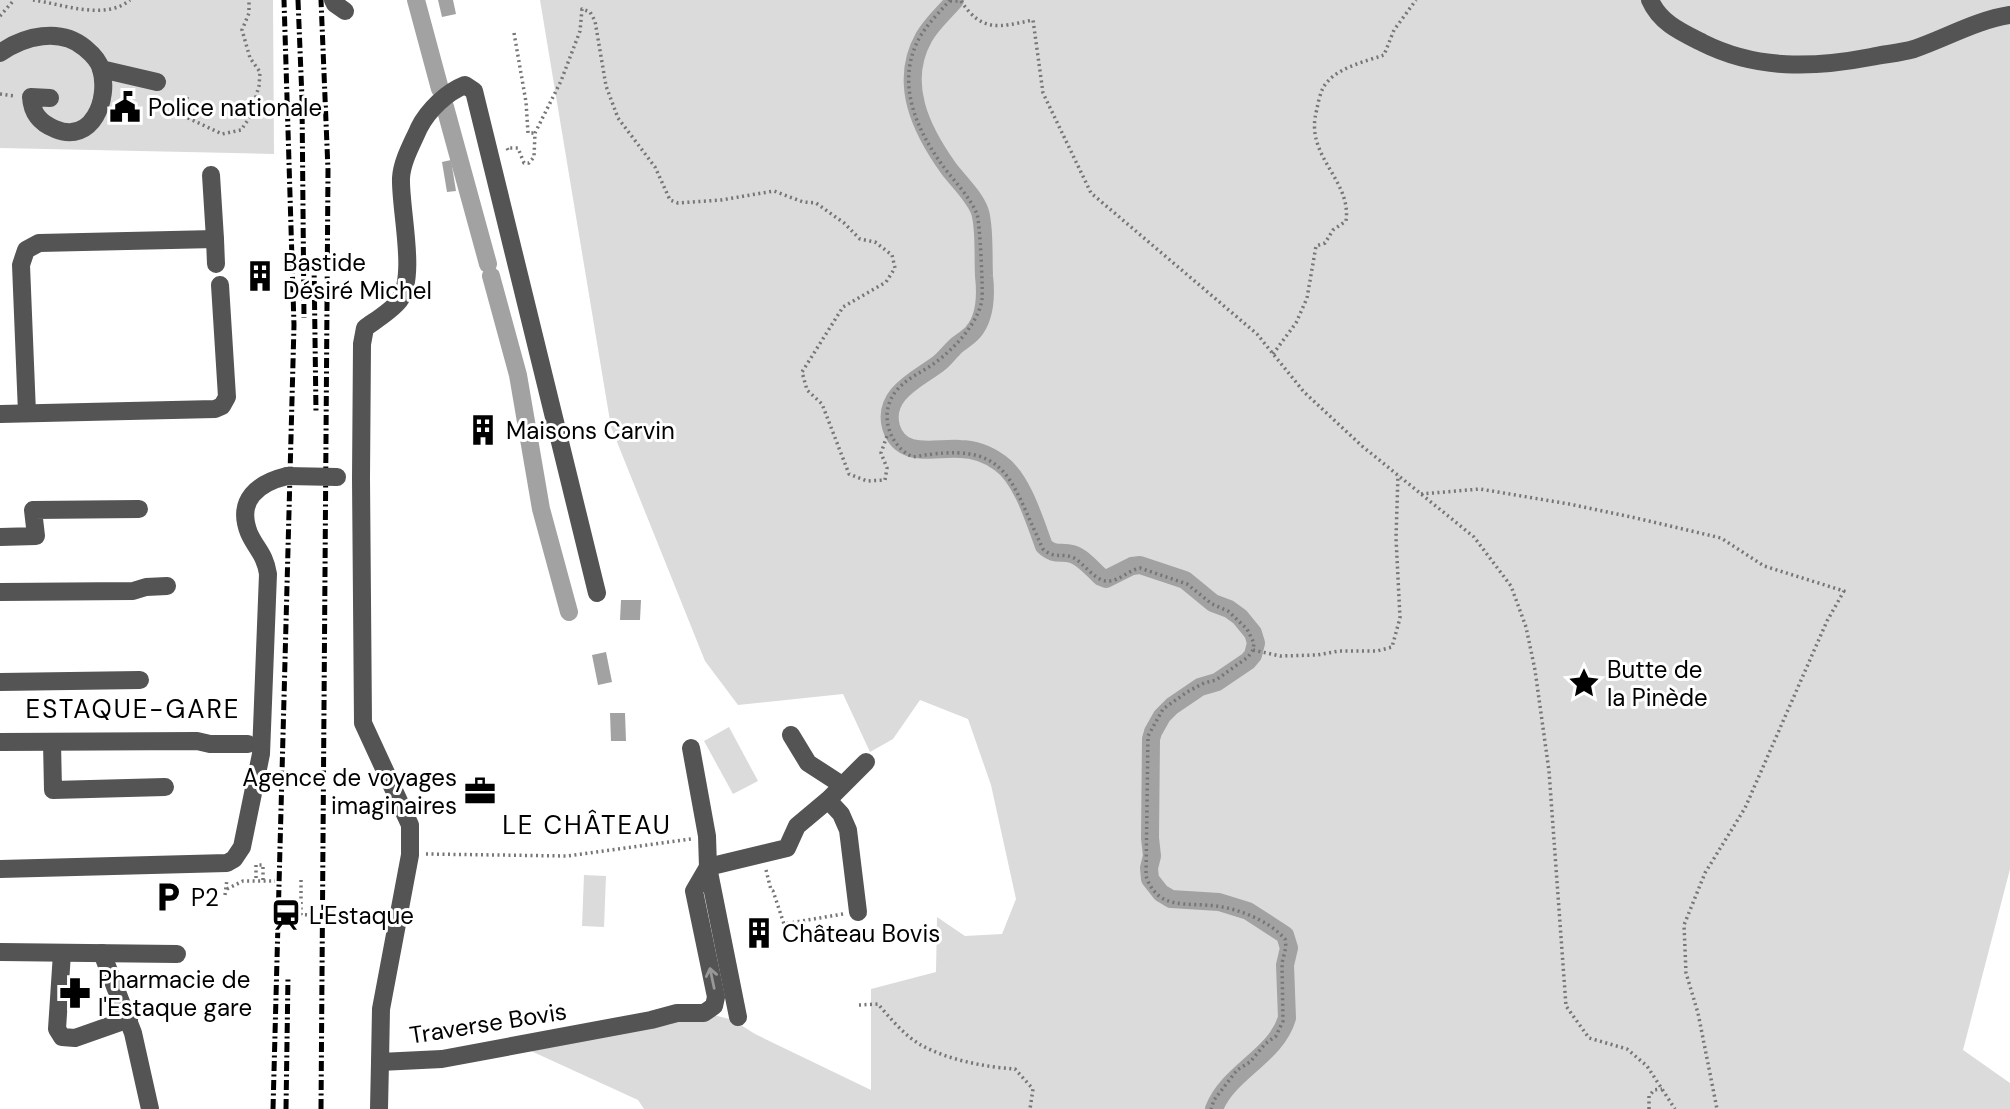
<svg xmlns="http://www.w3.org/2000/svg" width="2010" height="1109" font-family="'DM Sans',sans-serif">
  <rect width="100%" height="100%" fill="#fff"/>
  <!-- green -->
  <g fill="#dbdbdb">
    <polygon points="0,0 273,0 274,154 0,148"/>
    <polygon points="540,0 2010,0 2010,869 1963,1050 2010,1083 2010,1109 644,1109 638,1100 531,1051 671,1024 687,1008 733,1020 755,1034 871,1090 871,989 936,972 937,917 965,936 1002,934 1016,899 991,785 968,719 920,700 893,739 870,752 843,694 738,705 705,661 611,427"/>
    <polygon points="729,727 758,781 733,794 704,741"/>
    <polygon points="584,875 606,876 604,927 582,926"/>
  </g>
  <!-- water -->
  <g fill="#a2a2a2">
    <polygon points="438,0 453,0 456,14 442,17"/>
    <polygon points="451,160 456,191 447,192 442,162"/>
    <polygon points="621,600 641,600 640,620 620,620"/>
    <polygon points="606,652 612,682 598,685 592,655"/>
    <polygon points="610,713 625,713 626,741 611,741"/>
  </g>
  <g fill="none" stroke-linecap="round" stroke-linejoin="round">
    <!-- canal -->
    <g stroke="#a2a2a2" stroke-width="18">
      <polyline points="416,0 440,89"/>
      <path d="M955 0C945 12 932 23 924 37 898 83 921 130 949 169 959 182 975 197 980 212 985 229 983 258 984 276 986 294 986 317 973 332 969 337 962 341 957 345 950 351 945 359 938 364 918 379 882 394 891 427 901 460 936 447 960 449 974 449 989 455 1000 463 1022 478 1035 522 1044 546 1054 556 1061 551 1072 554 1083 557 1093 570 1101 577L1106 579 1132 566 1140 565 1185 580 1213 603 1229 609 1240 617 1253 633 1256 643 1253 655 1248 661 1217 682 1200 687 1172 706 1162 716 1153 732 1151 739 1150 838 1152 856 1149 868 1150 879 1161 893 1171 899 1219 902 1248 911 1285 935 1289 948 1285 965 1287 1018C1276 1056 1228 1072 1214 1109"/>
      <polyline points="445,107 488,264"/>
      <polyline points="491,276 518,375 541,509 569,612"/>
    </g>
    <!-- path -->
    <g stroke="#767676" stroke-width="3.5" stroke-dasharray="2 3.5" stroke-linecap="butt">
      <path d="M33 0C62 4 105 21 130 0"/>
      <path d="M950 0C938 14 922 29 915 47 898 89 918 132 943 166 954 181 970 197 977 214 980 223 983 288 982 299 979 322 955 348 936 362 923 372 908 377 897 390 878 411 888 446 913 457 1008 440 1008 475 1043 549 1055 560 1062 552 1074 558 1085 564 1096 583 1110 581 1120 580 1129 570 1140 568L1187 584 1212 604 1228 611 1247 629 1254 643 1253 650 1248 657 1216 680 1204 683 1187 692 1163 709 1148 736 1146 876C1158 911 1186 902 1216 906 1240 909 1269 921 1285 939L1286 947 1282 963 1283 1021 1276 1036 1265 1044 1250 1062 1237 1070 1214 1100 1211 1109"/>
      <path d="M950 1H961C982 33 999 27 1033 20L1043 93 1091 193 1257 334 1304 392 1362 446 1474 537 1511 586 1526 627 1535 670 1549 771 1566 1006 1589 1038 1627 1049 1647 1066 1675 1109"/>
      <polyline points="0,16 14,0"/>
      <polyline points="514,33 526,102 528,133 535,133"/>
      <polyline points="0,94 15,96"/>
      <polyline points="187,97 186,117 222,134 241,130 250,117 259,86 260,72 250,58 242,30 249,13 249,0"/>
      <polyline points="508,150 507,148 518,148 524,163 529,163 534,157 535,133 561,81 580,31 582,9 590,12 595,21 606,86 618,118 655,167 670,200 678,203 721,200 774,191 803,202 816,203 844,223 860,239 875,242 892,255 895,268 886,282 843,307 802,372 807,390 822,404 849,474 867,481 885,480 887,468 881,453 888,433"/>
      <path d="M1273 354 1296 323 1307 298 1316 246 1325 243 1333 230 1346 221C1352 179 1303 156 1317 109 1318 103 1320 94 1323 88 1334 68 1364 62 1384 55L1394 30 1416 0"/>
      <polyline points="1421,494 1480,489 1569,504 1636,518 1721,538 1764,566 1844,591 1827,621 1745,808 1705,873 1684,925 1686,973 1698,1013 1717,1109"/>
      <polyline points="1253,650 1280,656 1317,655 1339,651 1377,651 1392,647 1400,618 1396,538 1398,475"/>
      <polyline points="426,854 567,856 691,839"/>
      <polyline points="766,870 771,890 773,891 784,924 843,914"/>
      <polyline points="256,878 256,865 263,865 263,881"/>
      <polyline points="227,889 243,881 275,881"/>
      <polyline points="225,895 227,879"/>
      <polyline points="327,909 337,910"/>
      <polyline points="294,914 309,915"/>
      <polyline points="301,915 301,880"/>
      <path d="M859 1005 878 1004C890 1018 905 1036 921 1045 948 1060 985 1067 1015 1069L1033 1089 1030 1109"/>
      <polyline points="1649,1109 1649,1096 1654,1090 1662,1089"/>
    </g>
    <!-- minor -->
    <g stroke="#545454" stroke-width="18">
      <polyline points="333,0 335,4 345,11"/>
      <path d="M1650 0C1660 23 1681 32 1703 43 1757 70 1814 68 1871 57 1885 54 1900 53 1914 49 1946 38 1977 20 2010 15"/>
      <path d="M0 53C24 36 60 27 85 48 91 53 99 61 101 69 110 99 92 145 55 129 40 123 32 114 31 97L50 98"/>
      <polyline points="101,69 157,82"/>
      <polyline points="211,175 215,239"/>
      <polyline points="27,413 21,265 26,250 39,243 215,239 216,264"/>
      <polyline points="0,414 215,409 222,406 227,397 220,285"/>
      <polyline points="0,537 36,536 33,510 139,509"/>
      <polyline points="0,592 133,591 146,587 167,586"/>
      <path d="M597 593 474 91 465 85C447 92 428 110 419 128 412 144 402 161 401 178 400 210 417 276 399 301 391 311 376 320 365 328L362 344 361 478 363 723 410 825V855L381 1009 380 1062 442 1059 651 1020 677 1013H704L714 1006 716 997 694 891 708 867"/>
      <polyline points="0,682 140,680"/>
      <polyline points="791,735 808,763 842,785"/>
      <polyline points="0,742 197,741 210,744 248,744"/>
      <polyline points="52,742 53,790 165,787"/>
      <polyline points="691,748 707,836 708,867 738,1017"/>
      <polyline points="828,800 841,814 848,830 858,912"/>
      <polyline points="708,867 787,848 797,826 828,800 866,762"/>
      <path d="M0 869 227 863 234 859 242 847 261 754 268 574C265 554 256 549 249 533 236 500 258 483 287 476"/>
      <polyline points="0,952 177,954"/>
      <polyline points="62,953 57,1029 62,1037 75,1038 129,1019"/>
      <polyline points="102,953 133,1033 150,1109"/>
      <polyline points="379,1109 380,1062"/>
    </g>
    <!-- rail -->
    <g stroke="#000" stroke-width="5" stroke-dasharray="10 3.5 2 3.5" stroke-linecap="butt">
      <polyline points="298,0 302,99 304,318"/>
      <polyline points="314,262 316,413"/>
      <polyline points="273,1109 294,325 284,0"/>
      <polyline points="286,1109 288,976"/>
      <polyline points="321,1109 328,170 321,0"/>
    </g>
    <!-- minor-bridge -->
    <polyline stroke="#545454" stroke-width="18" points="287,476 337,477"/>
  </g>
  <!-- one-way arrows -->
  <defs><path id="oneway-shaft" d="M-6 0H5M1.5-3L5.5 0L1.5 3" fill="none" stroke-width="1.6" stroke-linecap="round" stroke-linejoin="round" transform="scale(1.75)"/></defs>
  <use stroke="#989898" href="#oneway-shaft" transform="translate(712 978) rotate(-102)"/>
  <!-- icons -->
  <defs>
    <symbol id="civic-bare" viewBox="-9 -9 18 18"><path d="M-.6-6.5H3V-4.5H.6V-3L4-1V1h2V6H-6V1h2V-1L-.6-3ZM-1.2 2.5V6h2.4V2.5Z" fill="#000" stroke="#fff" stroke-width="2.5" paint-order="stroke"/></symbol>
    <symbol id="building-bare" viewBox="-9 -9 18 18"><path d="M-4-6H4V6H1V3H-1V6H-4ZM-2.5-4.3h1.7v1.8h-1.7ZM.8-4.3h1.7v1.8H.8ZM-2.5-1h1.7V.8h-1.7ZM.8-1h1.7V.8H.8Z" fill="#000" stroke="#fff" stroke-width="2.5" paint-order="stroke"/></symbol>
    <symbol id="sight-bare" viewBox="-9 -9 18 18"><path d="M0-6L1.8-2.2L6-1.7L2.9 1.2L3.7 5.4L0 3.3L-3.7 5.4L-2.9 1.2L-6-1.7L-1.8-2.2Z" fill="#000" stroke="#fff" stroke-width="2.5" paint-order="stroke"/></symbol>
    <symbol id="office-bare" viewBox="-9 -9 18 18"><path d="M-6-3h4V-5.5h4V-3h4V5H-6ZM-1-4.5V-3h2v-1.5ZM-6 0V1H6V0Z" fill="#000" stroke="#fff" stroke-width="2.5" paint-order="stroke"/></symbol>
    <symbol id="parking-bare" viewBox="-9 -9 18 18"><path d="M-3.5-5.5H1a3.5 3.5 0 0 1 0 7H-1V5.5H-3.5ZM-1-3.4V-.6H.8a1.4 1.4 0 0 0 0-2.8Z" fill="#000" stroke="#fff" stroke-width="2.5" paint-order="stroke"/></symbol>
    <symbol id="station-bare" viewBox="-9 -9 18 18"><path d="M-3-6H3Q5-6 5-4V2Q5 4 3 4L4.5 6H3L1.5 4h-3L-3 6H-4.5L-3 4Q-5 4-5 2V-4Q-5-6-3-6ZM-3.5-4v3h7v-3ZM-3.5 1v1.5H-2V1ZM2 1v1.5H3.5V1Z" fill="#000" stroke="#fff" stroke-width="2.5" paint-order="stroke"/></symbol>
    <symbol id="pharmacy-bare" viewBox="-9 -9 18 18"><path d="M-2-6h4v4h4v4h-4v4h-4v-4h-4v-4h4Z" fill="#000" stroke="#fff" stroke-width="2.5" paint-order="stroke"/></symbol>
  </defs>
  <g fill-rule="evenodd">
    <use href="#civic-bare" x="103" y="85" width="44" height="44"/>
    <use href="#building-bare" x="238" y="254" width="44" height="44"/>
    <use href="#building-bare" x="461" y="408" width="44" height="44"/>
    <use href="#sight-bare" x="1562" y="661" width="44" height="44"/>
    <use href="#office-bare" x="458" y="769" width="44" height="44"/>
    <use href="#parking-bare" x="146" y="875" width="44" height="44"/>
    <use href="#station-bare" x="264" y="893" width="44" height="44"/>
    <use href="#building-bare" x="737" y="911" width="44" height="44"/>
    <use href="#pharmacy-bare" x="53" y="971" width="44" height="44"/>
  </g>
  <g text-anchor="middle" dominant-baseline="central" stroke-width="6" stroke-linejoin="round" paint-order="stroke">
    <!-- poi labels -->
    <g font-size="24" fill="#000" stroke="#fff" text-anchor="start">
      <text x="148" y="107">Police nationale</text>
      <text x="283" y="262">Bastide<tspan x="283" dy="28">Désiré Michel</tspan></text>
      <text x="506" y="430">Maisons Carvin</text>
      <text x="1607" y="669">Butte de<tspan x="1607" dy="28">la Pinède</tspan></text>
      <text x="457" y="777" text-anchor="end">Agence de voyages<tspan x="457" dy="28">imaginaires</tspan></text>
      <text x="191" y="897">P2</text>
      <text x="309" y="915">L'Estaque</text>
      <text x="782" y="933">Château Bovis</text>
      <text x="98" y="979">Pharmacie de<tspan x="98" dy="28">l'Estaque gare</tspan></text>
    </g>
    <!-- street labels -->
    <g font-size="24" fill="#000" stroke="#fff">
      <text transform="translate(488 1023) rotate(-9)">Traverse Bovis</text>
    </g>
    <!-- neighbourhood labels -->
    <g font-size="26" letter-spacing="2" fill="#000" stroke="#fff">
      <text x="133" y="709">ESTAQUE-GARE</text>
      <text x="587" y="825">LE CHÂTEAU</text>
    </g>
  </g>
</svg>
